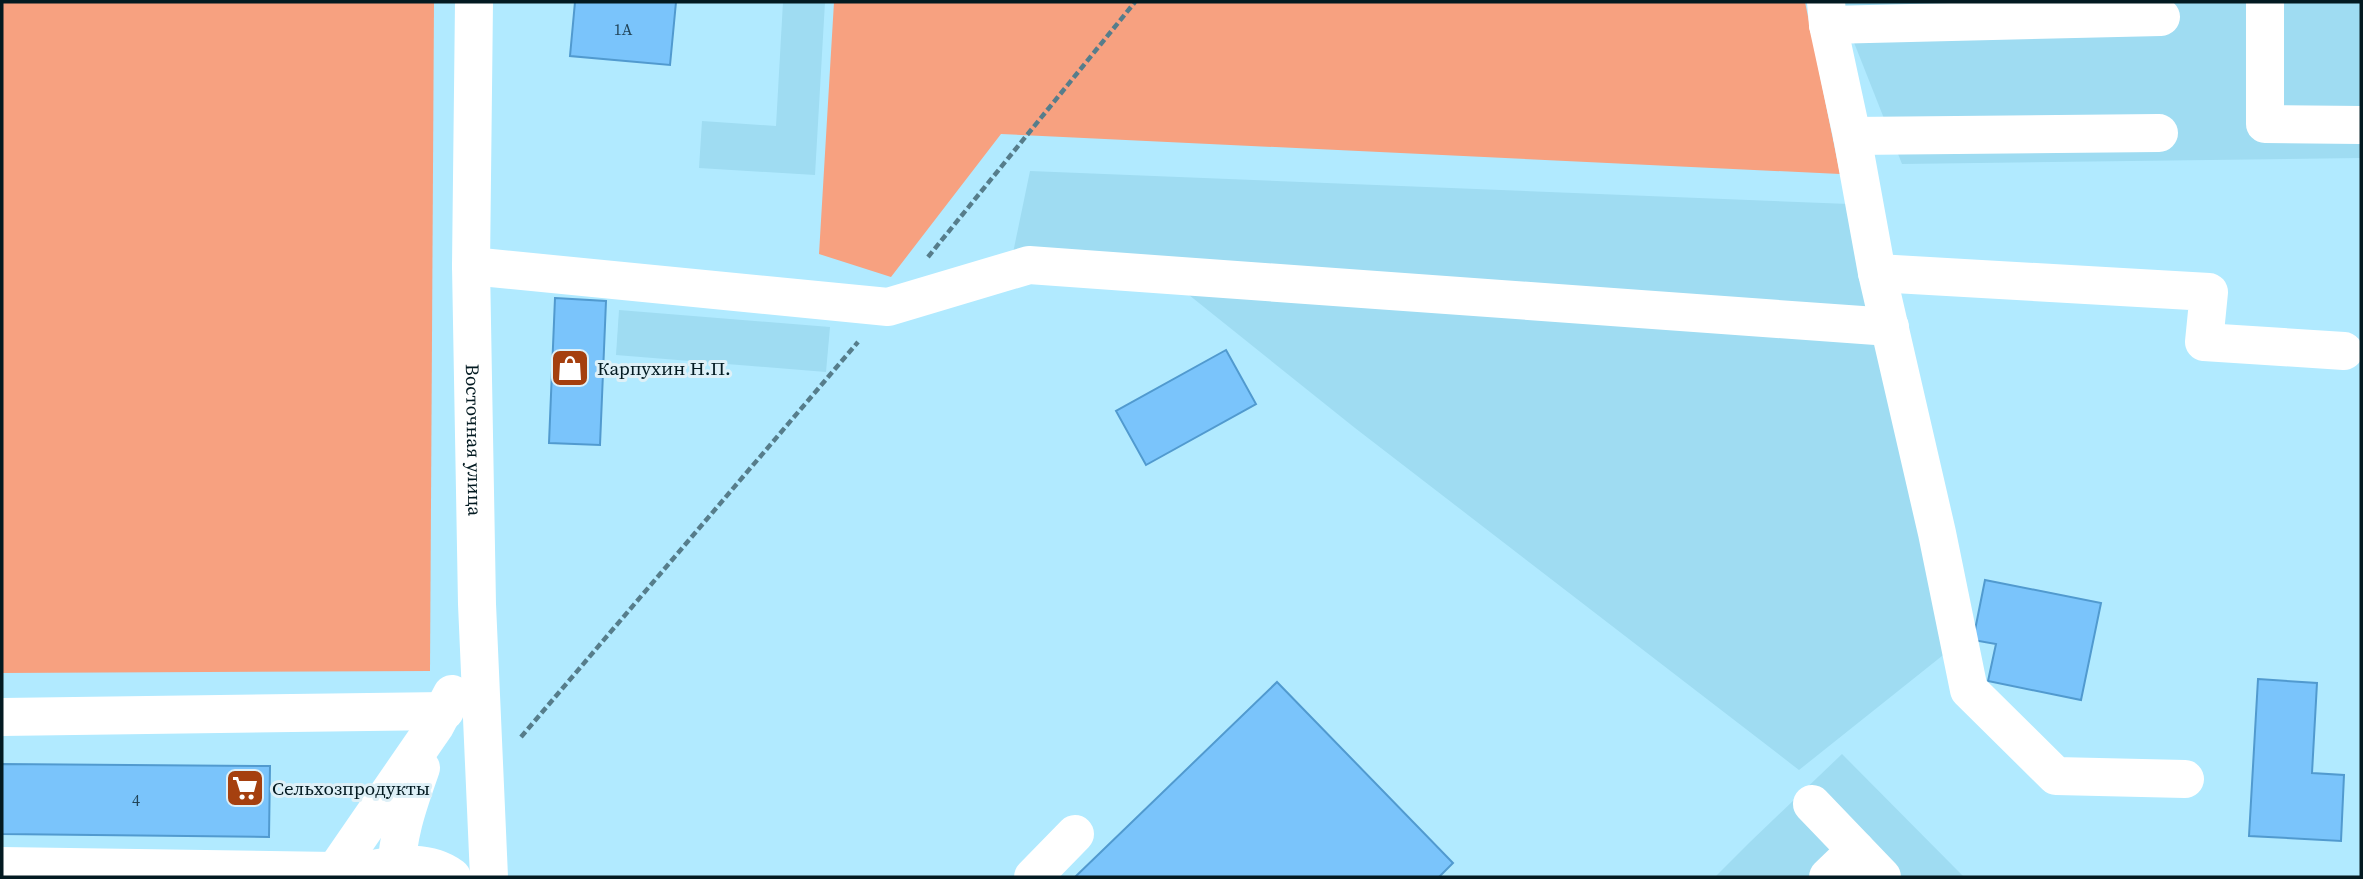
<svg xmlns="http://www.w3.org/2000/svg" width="2363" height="879" font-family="'Source Serif 4',serif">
  <rect width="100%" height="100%" fill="#b1eaff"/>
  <!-- built -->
  <g fill="#9fdcf2">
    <polygon points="783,2 825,2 815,175 699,168 702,121 776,126"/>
    <polygon points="1838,2 2361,2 2361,158 1902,164"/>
    <polygon points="1030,171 1849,204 1952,648 1799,770 1355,428 1184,291 1008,277"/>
    <polygon points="619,310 830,327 826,372 616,355"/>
    <polygon points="1842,754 1964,877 1715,877 1750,842"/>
  </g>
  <!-- green -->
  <g fill="#f7a180">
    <polygon points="2,2 434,2 430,671 2,673"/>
    <polygon points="834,2 1805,2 1840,174 1001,134 891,277 819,254"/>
  </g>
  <!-- building -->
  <g fill="#7ac4fb" stroke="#519acf" stroke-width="2">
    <polygon points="575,2 676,2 670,65 570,56"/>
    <polygon points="555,298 606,301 600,445 549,443"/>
    <polygon points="1226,350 1256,404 1146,465 1116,411"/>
    <polygon points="1985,580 2101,603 2081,700 1988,681 1996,644 1973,640"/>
    <polygon points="2258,679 2317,683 2312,773 2344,775 2341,841 2249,836"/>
    <polygon points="1277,682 1453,863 1439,877 1075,877"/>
    <polygon points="2,764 270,766 269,837 2,834"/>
  </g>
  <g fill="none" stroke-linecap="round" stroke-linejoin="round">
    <!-- path -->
    <g stroke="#567d8b" stroke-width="4.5" stroke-dasharray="7 3.5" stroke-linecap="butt">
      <polyline points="928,257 1135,2"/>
      <polyline points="521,737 858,342"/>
    </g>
    <!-- minor -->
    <g stroke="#fff" stroke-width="38">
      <path id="s1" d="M474 2 471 266 477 604 489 877"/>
      <polyline points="1826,2 1828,25 1852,136 1877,273 1937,533 1969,690 2056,776 2185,779"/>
      <polyline points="2265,2 2265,124 2361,125"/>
      <polyline points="1828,25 2161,17"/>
      <polyline points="1852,136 2159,133"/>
      <polyline points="471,266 888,307 1029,265 1890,327"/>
      <polyline points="1877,273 2209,292 2204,342 2344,351"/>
      <polyline points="2,717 445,711"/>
      <polyline points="1812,804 1882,877"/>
      <polyline points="2,866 335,871"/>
      <path d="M373 869C400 864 429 860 452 877"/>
      <polyline points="331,877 435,726 452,694"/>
      <path d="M397 877C395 840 409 802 421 768"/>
      <polyline points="1033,877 1075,834"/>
      <polyline points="1828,877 1856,850"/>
    </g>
  </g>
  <!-- icons -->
  <defs>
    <symbol id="shop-square" viewBox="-11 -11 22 22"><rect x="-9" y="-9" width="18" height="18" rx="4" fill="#a5400f" stroke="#def0f7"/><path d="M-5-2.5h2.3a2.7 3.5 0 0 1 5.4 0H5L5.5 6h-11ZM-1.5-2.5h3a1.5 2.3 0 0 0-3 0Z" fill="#fff"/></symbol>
    <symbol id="supermarket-square" viewBox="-11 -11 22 22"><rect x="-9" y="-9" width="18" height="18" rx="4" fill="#a5400f" stroke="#def0f7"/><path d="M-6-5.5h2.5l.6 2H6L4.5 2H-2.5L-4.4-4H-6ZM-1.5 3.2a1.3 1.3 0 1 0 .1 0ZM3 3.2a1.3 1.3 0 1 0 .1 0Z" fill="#fff"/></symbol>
  </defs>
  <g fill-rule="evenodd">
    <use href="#shop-square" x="548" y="346" width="44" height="44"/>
    <use href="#supermarket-square" x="223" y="766" width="44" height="44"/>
  </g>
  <g text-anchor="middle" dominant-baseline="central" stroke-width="6" stroke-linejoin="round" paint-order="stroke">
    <!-- number labels -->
    <g font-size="16" fill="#214458">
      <text x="623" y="29">1А</text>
      <text x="136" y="800">4</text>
    </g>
    <!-- poi labels -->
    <g font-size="19" fill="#031a21" stroke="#def0f7" text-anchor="start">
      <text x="597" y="368">Карпухин Н.П.</text>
      <text x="272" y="788">Сельхозпродукты</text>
    </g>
    <!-- street labels -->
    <g font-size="19" fill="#031a21" stroke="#def0f7">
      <text stroke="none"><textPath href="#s1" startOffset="438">Восточная улица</textPath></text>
    </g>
  </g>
  <!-- border -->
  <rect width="2363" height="879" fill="none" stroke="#031a21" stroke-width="7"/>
</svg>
